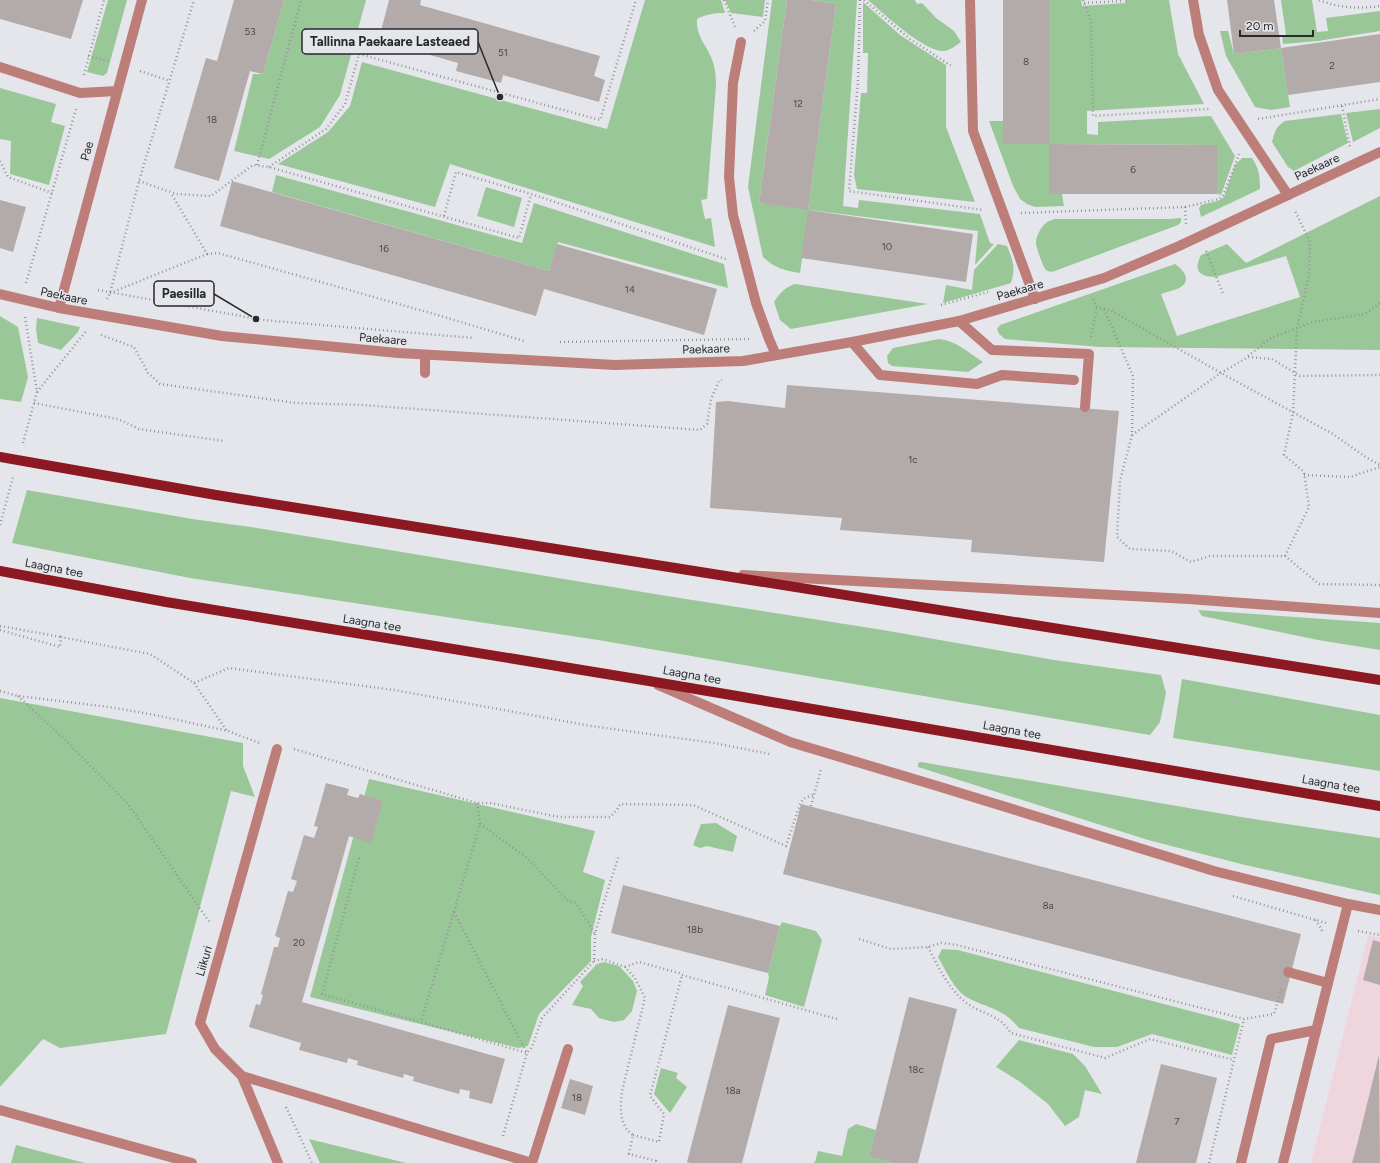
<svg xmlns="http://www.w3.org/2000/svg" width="1380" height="1163" font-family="Figtree,sans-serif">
  <rect width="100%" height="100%" fill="#e5e6ec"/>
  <!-- industrial -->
  <polygon fill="#eed5de" points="1368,935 1380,938 1380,1163 1311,1163"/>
  <!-- green -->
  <g fill="#9ac798">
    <polygon points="108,0 127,0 107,73 103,76 87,72"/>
    <polygon points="284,0 366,0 340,95 320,127 269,159 234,151 253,74 263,74"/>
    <path d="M645 0H721L725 13C715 13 706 14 697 19 696 36 705 43 711 57 715 66 716 75 716 85L707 199 701 200 705 219 711 218 715 247 450 164 435 207 278 164 328 132 350 106 362 62 607 129Z"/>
    <polygon points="725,0 765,0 763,17 731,13"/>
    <path d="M772 0H787L759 203 808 209 836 4 812 0H857L843 206 858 208 859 200 980 214 990 243 994 244 975 265 978 231 809 210 800 273C784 270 776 269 763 257L748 187Z"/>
    <path d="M868 0H915L917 4 922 3 936 18 954 31 961 42C957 45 950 50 945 51 925 53 883 13 868 0Z"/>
    <polygon points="1049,0 1081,0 1082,6 1125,3 1125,0 1169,0 1178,54 1204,104 1087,111 1087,134 1098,135 1098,122 1211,116 1235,156 1221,195 1217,194 1217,145 1050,144 1050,194 1062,194 1064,206 1035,207 1027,204 1020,199 1013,186 989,121 1003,121 1003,144 1049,144"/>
    <polygon points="1281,0 1312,0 1317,32 1328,31 1326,18 1380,11 1380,31 1318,41 1283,44 1282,35 1286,35"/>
    <polygon points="863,2 900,35 946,65 946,127 975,202 857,189 854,175 861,93 867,93 868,53 863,53"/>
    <polygon points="1220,31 1228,31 1234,54 1281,48 1290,107 1271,110 1255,107 1226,56"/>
    <polygon points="0,88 56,104 51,122 65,126 49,185 10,174 11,141 0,139"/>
    <polygon points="1380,109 1380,128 1353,142 1346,113"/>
    <path d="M1341 114 1348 143 1294 171 1288 167 1272 142C1275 132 1275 127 1285 121Z"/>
    <path d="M1242 158H1252C1259 168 1260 177 1260 189L1201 217 1199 208 1201 205 1218 201 1224 197 1235 165Z"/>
    <polygon points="276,175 522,243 534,203 724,264 728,288 558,242 549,271 272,192"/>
    <polygon points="486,187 522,198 514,227 477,216"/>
    <path d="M1380 196V350L1100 347 1005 339 999 334 997 329 1000 325 1175 264C1185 271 1193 282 1177 289 1172 291 1166 292 1161 294L1177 336 1300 297 1286 256 1215 277C1199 277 1193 270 1201 255L1227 244 1246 263Z"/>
    <path d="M1181 218V222L1178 225 1055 271C1052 272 1049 272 1046 270 1043 267 1036 247 1036 243 1036 236 1041 227 1046 223 1048 221 1052 220 1055 219H1169Z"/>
    <path d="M998 244 1007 246C1013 261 1016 267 1011 283L943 303 946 285 972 290 974 270Z"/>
    <path d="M795 284 928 304 791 329 780 320 774 302C780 293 784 288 795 284Z"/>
    <polygon points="0,316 18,327 28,377 21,402 0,399"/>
    <polygon points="37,318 80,327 78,332 61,350 38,343 36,329"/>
    <path d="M939 339C955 340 969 353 983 362L968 372 892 366 888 363 887 356 893 348Z"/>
    <polygon points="27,490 192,519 257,528 667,596 883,630 1054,660 1161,675 1166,693 1160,722 1150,735 598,640 190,578 12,543"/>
    <polygon points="1198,610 1380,623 1380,650 1318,640 1202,616"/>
    <polygon points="1182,679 1380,715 1380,771 1173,738"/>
    <polygon points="0,698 243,743 243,766 255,797 231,791 166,1034 60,1048 43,1039 0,1087"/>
    <polygon points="921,762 1241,817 1380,838 1380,895 1245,865 1148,840 918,767 918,763"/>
    <polygon points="369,779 595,831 583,872 605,880 591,937 591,961 539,1014 528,1046 518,1048 310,997"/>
    <polygon points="716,823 737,836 733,852 707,846 700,848 693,845 701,824"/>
    <polygon points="782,922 816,931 822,940 804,1007 765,995 769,978 768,973 780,926"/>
    <path d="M942 949 958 950 1240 1024 1232 1055 1152 1034 1117 1047H1094L1019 1028C1014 1022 1008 1016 1000 1012 988 1005 973 1003 961 993 951 983 945 969 938 957Z"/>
    <polygon points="604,962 619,966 633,981 637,991 632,1011 624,1020 614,1022 599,1018 591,1009 572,1005 583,986 580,982 597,964"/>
    <polygon points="1019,1040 1073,1054 1085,1066 1102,1094 1085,1090 1079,1117 1065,1126 1048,1104 1019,1081 996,1067"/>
    <polygon points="661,1068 678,1073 676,1078 687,1087 670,1113 654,1094"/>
    <polygon points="856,1124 876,1130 869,1157 894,1163 813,1163 815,1162 818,1151 842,1156 848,1129"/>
    <polygon points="309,1139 406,1163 320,1163"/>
    <polygon points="16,1145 85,1163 11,1163"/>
  </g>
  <!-- building -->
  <g fill="#b2abaa">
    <polygon points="0,0 83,0 71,39 0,19"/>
    <polygon points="234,0 284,0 263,74 250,71 219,181 174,168 206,58 217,61"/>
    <polygon points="389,0 421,0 420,5 600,56 594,76 605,80 599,102 503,75 501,83 456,71 458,63 406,48 409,39 381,31"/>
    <polygon points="787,0 812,0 836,4 808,210 759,203"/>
    <rect x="1003" y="0" width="46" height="144"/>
    <polygon points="1227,0 1274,0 1281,48 1234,54"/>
    <polygon points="1380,34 1380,82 1288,95 1281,48"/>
    <polygon points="1049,144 1217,145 1217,194 1049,194"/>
    <polygon points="232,181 549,271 557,244 717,289 704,335 544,289 536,316 220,226"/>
    <polygon points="0,200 26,207 13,252 0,248"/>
    <polygon points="808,210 973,234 966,282 801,258"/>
    <polygon points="787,385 1119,411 1104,562 971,552 972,540 840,530 842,518 710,508 716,402 728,401 785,408"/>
    <polygon points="326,783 349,789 347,795 358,798 360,794 383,801 371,843 349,836 302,1002 505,1059 492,1104 469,1098 470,1091 460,1089 459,1094 413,1081 414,1077 404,1074 403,1078 357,1065 358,1061 348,1058 347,1063 299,1050 301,1043 249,1027 256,1004 260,1005 263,995 261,994 274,947 278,947 280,938 275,936 288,891 293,892 297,881 291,879 304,835 314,838 318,827 314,826"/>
    <polygon points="801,804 1301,934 1283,1004 783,874"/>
    <polygon points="623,885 780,926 768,973 611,933"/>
    <polygon points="1373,940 1380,942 1380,985 1363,980"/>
    <polygon points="909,997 957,1009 918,1163 894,1163 869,1157"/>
    <polygon points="728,1005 780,1018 742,1163 690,1163 687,1162"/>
    <polygon points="1379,1055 1380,1163 1352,1163 1357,1145"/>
    <polygon points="1161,1064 1217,1078 1196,1163 1136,1163"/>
    <polygon points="570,1079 593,1086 585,1115 561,1108"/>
  </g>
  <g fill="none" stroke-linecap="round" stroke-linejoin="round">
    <!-- path -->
    <g stroke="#949599" stroke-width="2.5" stroke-dasharray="1 3" stroke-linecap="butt">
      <polyline points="724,0 735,27"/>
      <polyline points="860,0 858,81 849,191 984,210"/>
      <polyline points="864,0 910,39 953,67"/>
      <polyline points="1083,0 1091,21 1093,116 1209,109"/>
      <path d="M1319 0C1338 8 1359 9 1380 6"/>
      <polyline points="1084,3 1122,1 1122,0"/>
      <polyline points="754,31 765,21 768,0"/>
      <polyline points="359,54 600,120 636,0"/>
      <polyline points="88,56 108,61"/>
      <polyline points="140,71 170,81"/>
      <polyline points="84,75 104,0"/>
      <polyline points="1342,106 1350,147"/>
      <polyline points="1258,119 1380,99"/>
      <polyline points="0,161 8,177 52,193"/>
      <polyline points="257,165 301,0"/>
      <polyline points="269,167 326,129 345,104 364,36"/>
      <polyline points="139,181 176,194 211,196 253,165 269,167 519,238 531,194"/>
      <polyline points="1185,207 1219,199 1223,196 1239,154"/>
      <polyline points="1021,213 1185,207 1186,224"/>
      <polyline points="444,216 456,172 531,194 726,259"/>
      <polyline points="1206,251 1223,294"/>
      <polyline points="207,254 218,253 441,316 524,341"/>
      <polyline points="26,283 76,109"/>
      <polyline points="98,290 263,320 474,338"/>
      <polyline points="110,293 207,254 171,193"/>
      <polyline points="107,299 110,293 139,181 194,0"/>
      <polyline points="1093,299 1097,307 1112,311 1221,373 1333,434 1367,458 1380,465"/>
      <polyline points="941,305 988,292"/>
      <polyline points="1104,309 1133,376 1132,435 1120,481 1117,537 1130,549 1171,551 1191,562 1210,556 1285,556 1319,584 1380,585"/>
      <polyline points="25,317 37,392 87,330"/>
      <polyline points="101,335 134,347 148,373 160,384 296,403 363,405 700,430 707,424 711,399 719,381 722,380"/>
      <polyline points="1091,337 1097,307"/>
      <polyline points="560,342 751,339"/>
      <polyline points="1248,356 1271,338 1313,322 1365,314 1380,303"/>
      <polyline points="34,403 118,419 139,429 224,441"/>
      <polyline points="1132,435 1221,373 1248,357 1272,359 1300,376 1380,375"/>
      <polyline points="23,443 37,392"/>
      <polyline points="1304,475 1350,477 1380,467"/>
      <polyline points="0,525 13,477"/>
      <polyline points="1285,556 1309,507 1304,472 1284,455 1293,413 1297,328 1309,275 1310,242 1295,211"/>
      <polyline points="0,626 61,637"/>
      <polyline points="0,630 60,647 61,637 150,654 194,683 229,668 394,690 591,726 714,743 770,754"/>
      <polyline points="194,683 227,731"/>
      <polyline points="0,691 18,696 109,707 155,715 228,731 262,744"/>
      <polyline points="18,696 61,736 128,804 210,923"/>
      <polyline points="294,749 477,803 490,803 559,817 610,817 617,810 620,804 693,805 786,846 800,804 803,799 815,794"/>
      <polyline points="811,806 821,769"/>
      <polyline points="480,824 526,857 568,901 576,903 595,934"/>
      <polyline points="359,858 322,994 421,1022"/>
      <polyline points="1233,896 1326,923"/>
      <polyline points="454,912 527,1053 421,1022 480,824 477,803"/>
      <polyline points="1315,920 1321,928 1322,931"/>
      <polyline points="1358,931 1380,935"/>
      <polyline points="859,939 891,949 928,947 941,943 957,945 1244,1019 1274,1014 1282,988"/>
      <path d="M928 947C939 968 950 993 971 1006 988 1016 999 1015 1011 1033L1105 1058 1150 1039 1234 1060"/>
      <path d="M594 961 603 959 625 967 635 978 645 998 622 1091C620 1107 619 1126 633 1135L629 1154 656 1161 655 1163"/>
      <polyline points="625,967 639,962 679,973 682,975 837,1019"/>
      <polyline points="286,1107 312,1163"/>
      <polyline points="633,1135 659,1142 664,1114 650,1096 682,975"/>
      <polyline points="503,1136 527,1053 532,1047 542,1018 594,961 595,934 603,905 619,855"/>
      <polyline points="1209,1163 1244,1019"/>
    </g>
    <!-- minor -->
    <g stroke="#bd7e7a" stroke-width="10">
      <polyline points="970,0 973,131 1035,299"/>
      <polyline points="1193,0 1199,35 1218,90 1288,195"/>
      <polyline points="741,42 733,83 729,177 733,215 756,303 769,339 776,355"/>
      <polyline points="0,67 80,93 117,91"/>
      <polyline points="0,294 59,308 222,336 398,353 615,365 743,361 852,342 959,321 1104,278 1179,246 1380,152"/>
      <polyline points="59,308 142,0"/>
      <polyline points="959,321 992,350 1089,354 1085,407"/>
      <polyline points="852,342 880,375 977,384 1002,375 1074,380"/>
      <polyline points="425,355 425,373"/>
      <polyline points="743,575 1188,599 1380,613"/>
      <polyline points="658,685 790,742 934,785 1214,871 1348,904 1380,910"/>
      <polyline points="277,749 200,1023 215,1049 242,1076 278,1163"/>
      <polyline points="1288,972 1328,983 1348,904"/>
      <polyline points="242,1076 532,1163 568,1049"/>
      <polyline points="0,1110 192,1163"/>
      <polyline points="1241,1163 1271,1039 1316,1030"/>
      <polyline points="1283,1163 1328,983"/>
    </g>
    <!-- major -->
    <g stroke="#8c1921" stroke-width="10">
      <polyline points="0,457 216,495 1380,680"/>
      <polyline points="0,571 166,602 649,681 1380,806"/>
    </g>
  </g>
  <g text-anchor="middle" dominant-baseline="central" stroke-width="3" stroke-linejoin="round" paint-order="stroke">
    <!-- number labels -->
    <g font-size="10" fill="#4a4a4b">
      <text x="250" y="31">53</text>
      <text x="503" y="52">51</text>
      <text x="1026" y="61">8</text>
      <text x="1332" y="65">2</text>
      <text x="798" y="103">12</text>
      <text x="212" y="119">18</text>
      <text x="1133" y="169">6</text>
      <text x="887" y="246">10</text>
      <text x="384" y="248">16</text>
      <text x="630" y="289">14</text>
      <text x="913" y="459">1c</text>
      <text x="1048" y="905">8a</text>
      <text x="695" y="929">18b</text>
      <text x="299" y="942">20</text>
      <text x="916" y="1069">18c</text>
      <text x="733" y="1090">18a</text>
      <text x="577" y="1097">18</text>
      <text x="1177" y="1121">7</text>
    </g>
    <!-- street labels -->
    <g font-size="12" fill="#28292b" stroke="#e5e6ec">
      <text transform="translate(87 151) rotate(-75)">Pae</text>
      <text transform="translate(1317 167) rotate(-25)">Paekaare</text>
      <text transform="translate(1020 290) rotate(-16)">Paekaare</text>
      <text transform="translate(64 296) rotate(12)">Paekaare</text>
      <text transform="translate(383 339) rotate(5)">Paekaare</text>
      <text transform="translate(706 349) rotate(-2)">Paekaare</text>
      <text transform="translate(54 568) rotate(11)">Laagna tee</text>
      <text transform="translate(372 623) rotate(9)">Laagna tee</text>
      <text transform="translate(692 675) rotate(10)">Laagna tee</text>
      <text transform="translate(1012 730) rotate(10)">Laagna tee</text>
      <text transform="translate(1331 784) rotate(10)">Laagna tee</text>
      <text transform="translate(204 961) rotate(-74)">Liikuri</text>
    </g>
  </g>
  <!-- callouts -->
  <path fill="none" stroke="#28292b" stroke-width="1.5" d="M500 97L478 42M256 319L214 294"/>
  <g fill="#28292b" stroke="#e5e6ec" stroke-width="1.5">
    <circle cx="500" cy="97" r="4"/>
    <circle cx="256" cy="319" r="4"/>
  </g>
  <g fill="#e5e6ec" stroke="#28292b" stroke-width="1.5">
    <rect x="302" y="29" width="176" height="25" rx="4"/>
    <rect x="154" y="281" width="60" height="25" rx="4"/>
  </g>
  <g font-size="13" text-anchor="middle" font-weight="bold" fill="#28292b">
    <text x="390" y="46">Tallinna Paekaare Lasteaed</text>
    <text x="184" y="298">Paesilla</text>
  </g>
  <!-- scale -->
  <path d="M1240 30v6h73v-6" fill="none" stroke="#28292b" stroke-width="2"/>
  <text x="1246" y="30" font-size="12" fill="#28292b" stroke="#e5e6ec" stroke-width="3" paint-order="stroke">20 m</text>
</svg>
